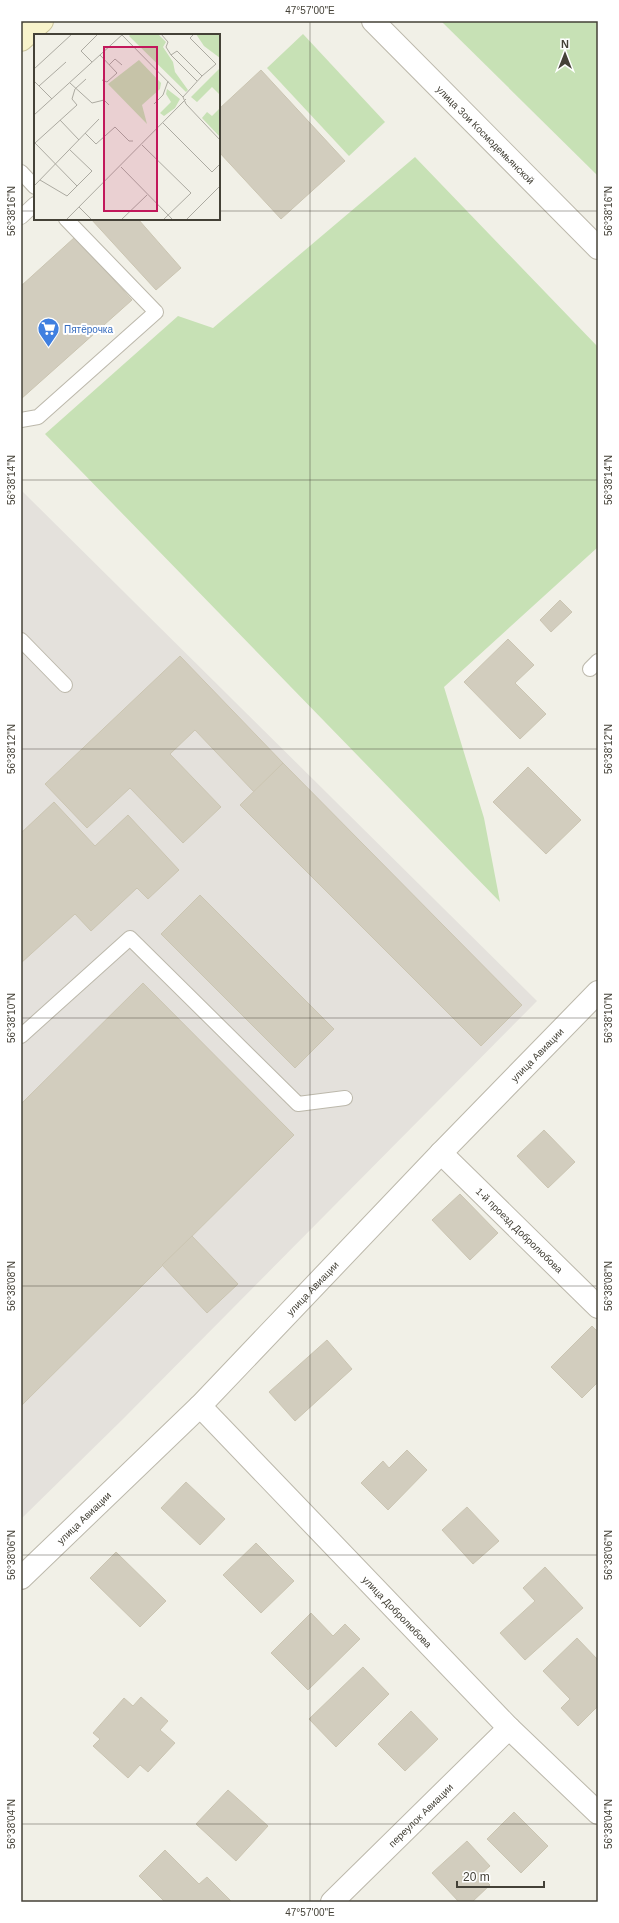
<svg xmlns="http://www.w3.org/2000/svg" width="619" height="1923" font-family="Arial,sans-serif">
  <rect width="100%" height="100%" fill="#f1f0e7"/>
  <!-- industrial -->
  <polygon fill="#e4e1dc" points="21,490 537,1001 123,1419 21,1519"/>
  <!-- green -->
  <g fill="#c7e1b5">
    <polygon points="441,21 598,21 598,176"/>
    <polygon points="303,34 385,122 349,156 267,68"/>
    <polygon points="415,157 598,347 598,547 444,687 484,818 500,902 45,434 178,316 213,328"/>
  </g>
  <!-- building -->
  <g fill="#d2cdbe" stroke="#cbc5b2">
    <polygon points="261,70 345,161 281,219 219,152 219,109"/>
    <polygon points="91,219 138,219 181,268 156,290"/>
    <polygon points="75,237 132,300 21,399 21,286"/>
    <polygon points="560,600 572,612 551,632 540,620"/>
    <polygon points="508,639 534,665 515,683 546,714 520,739 464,682"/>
    <polygon points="180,656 283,763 254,792 195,730 170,754 221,807 183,843 130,788 87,828 45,784"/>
    <polygon points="283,763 522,1005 481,1046 240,805"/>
    <polygon points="528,767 581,820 546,854 493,802"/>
    <polygon points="54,802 95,846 128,815 179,870 148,899 137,888 91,931 75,914 21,963 21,833"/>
    <polygon points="200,895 334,1029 295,1068 161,934"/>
    <polygon points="143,983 294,1135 21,1406 21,1104"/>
    <polygon points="544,1130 575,1162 548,1188 517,1156"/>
    <polygon points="460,1194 498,1233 470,1260 432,1220"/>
    <polygon points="192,1236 238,1284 207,1313 162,1265"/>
    <polygon points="592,1326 598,1332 598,1382 582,1398 551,1367"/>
    <polygon points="327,1340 352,1369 295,1421 269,1392"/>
    <polygon points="407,1450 427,1470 388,1510 361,1483 383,1461 389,1468"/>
    <polygon points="186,1482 225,1519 200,1545 161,1508"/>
    <polygon points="467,1507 499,1541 473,1564 442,1530"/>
    <polygon points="256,1543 294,1581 261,1613 223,1575"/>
    <polygon points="116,1552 166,1601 140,1627 90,1578"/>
    <polygon points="545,1567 583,1608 525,1660 500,1633 535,1601 523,1588"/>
    <polygon points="311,1613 333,1636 345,1624 360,1639 308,1690 271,1653"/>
    <polygon points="577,1638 598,1660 598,1706 578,1726 561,1708 570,1699 543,1671"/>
    <polygon points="363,1667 389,1694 336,1747 309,1719"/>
    <polygon points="141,1697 168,1721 160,1730 175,1743 148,1772 140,1765 128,1778 93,1746 100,1739 93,1733 124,1698 133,1706"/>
    <polygon points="411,1711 438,1739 405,1771 378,1744"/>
    <polygon points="228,1790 268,1826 236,1861 196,1824"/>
    <polygon points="514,1812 548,1846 521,1873 487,1839"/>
    <polygon points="467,1841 490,1866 480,1875 490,1885 472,1902 459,1902 432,1873"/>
    <polygon points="165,1850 199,1884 207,1877 232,1902 165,1902 139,1876"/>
  </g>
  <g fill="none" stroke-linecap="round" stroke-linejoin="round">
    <defs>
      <g id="lane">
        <polyline points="21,172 35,187"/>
        <polyline points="21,217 35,204"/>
        <polyline points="21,420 38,417 156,312 66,219"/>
        <polyline points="21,640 65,685"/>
        <polyline points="590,669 598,661"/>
        <polyline points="21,1036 130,938 298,1104 345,1098"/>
      </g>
      <g id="street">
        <path id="s1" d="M373 21 598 248"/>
        <path id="s2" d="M441 1153 598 1307"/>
        <path id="s3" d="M200 1406 509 1728 598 1813"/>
        <path id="s4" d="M21 1578 200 1406 441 1153 598 992"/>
        <path id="s5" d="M332 1902 509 1728"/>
      </g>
      <polyline id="secondary" points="21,40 42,21"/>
    </defs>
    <!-- lane casing -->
    <use href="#lane" stroke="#bcb8ab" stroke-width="16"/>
    <!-- street casing -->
    <use href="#street" stroke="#bcb8ab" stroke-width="24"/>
    <!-- secondary casing -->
    <use href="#secondary" stroke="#ccc59c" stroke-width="24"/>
    <!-- lane -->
    <use href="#lane" stroke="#fff" stroke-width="14"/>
    <!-- street -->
    <use href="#street" stroke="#fff" stroke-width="22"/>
    <!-- secondary -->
    <use href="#secondary" stroke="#f8f3cb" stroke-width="22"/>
  </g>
  <!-- ticks -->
  <path fill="none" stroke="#444137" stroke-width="1" stroke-opacity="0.45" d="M310 21V1902M21 211H35M219 211H598M21 480H598M21 749H598M21 1018H598M21 1286H598M21 1555H598M21 1824H598"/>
  <!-- icons -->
  <defs>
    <symbol id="supermarket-pin" viewBox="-11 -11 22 30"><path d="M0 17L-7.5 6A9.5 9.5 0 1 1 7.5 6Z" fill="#3f7fe0" stroke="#fff"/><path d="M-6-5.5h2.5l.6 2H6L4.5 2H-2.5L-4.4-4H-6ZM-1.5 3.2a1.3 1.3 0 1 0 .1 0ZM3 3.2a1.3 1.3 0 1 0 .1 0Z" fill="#fff"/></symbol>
  </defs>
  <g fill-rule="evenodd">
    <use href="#supermarket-pin" x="36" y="316" width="25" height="34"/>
  </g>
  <g text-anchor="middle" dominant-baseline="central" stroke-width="4" stroke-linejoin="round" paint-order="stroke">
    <!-- street labels -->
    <g font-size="10" fill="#444137" stroke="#fff">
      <text stroke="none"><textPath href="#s1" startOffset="160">улица Зои Космодемьянской</textPath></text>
      <text stroke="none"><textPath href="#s4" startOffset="735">улица Авиации</textPath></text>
      <text stroke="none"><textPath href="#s2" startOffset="110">1-й проезд Добролюбова</textPath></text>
      <text stroke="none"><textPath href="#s4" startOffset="411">улица Авиации</textPath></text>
      <text stroke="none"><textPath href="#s4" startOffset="87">улица Авиации</textPath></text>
      <text stroke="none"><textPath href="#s3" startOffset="285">улица Добролюбова</textPath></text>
      <text stroke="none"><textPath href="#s5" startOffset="124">переулок Авиации</textPath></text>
    </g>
    <!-- shop labels -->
    <g font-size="10" fill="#366cbe" stroke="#fff" text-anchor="start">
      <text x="64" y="329">Пятёрочка</text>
    </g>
  </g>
  <!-- overview -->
  <g transform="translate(34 34)">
    <rect width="186" height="186" fill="#f1f0e7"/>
    <path d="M97 0H124L132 8 129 13 139 28 141 38 154 56 152 58 95 2ZM162 0H186V24L170 12ZM105 26 127 49 126 55 108 71 113 90 74 50ZM186 34V61L178 53 163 68 157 63ZM133 55 146 65 141 74 130 82 126 79 137 68 132 60ZM186 74V103L168 84 173 78 178 82Z" fill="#c7e1b5"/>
    <path fill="none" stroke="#acaaa1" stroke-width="1" d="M87 0 149 63 152 70 186 106M127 0 134 8 132 13 137 21M160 0 156 4 182 30 168 42M66 21 83 39 73 48 68 46M58 28 47 17 64 0M75 31 81 25 88 31M0 35 38 0M0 47 18 65M36 49 58 69 70 66 75 71M5 52 32 28M149 63 168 42 143 17 137 21 163 47M120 70 129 61 134 47M0 81 89 0M26 86 45 106M129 89 178 138 186 130M51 99 62 110 81 93 95 107H99M108 111 157 159 129 186M87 133 139 186M6 146 33 162 58 137 35 115M0 152 65 85M43 152 1 109 43 71 38 65 41 55 52 45M45 173 58 186M32 186 152 65M87 186 113 161M152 186 186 152"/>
    <path fill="#c2185b" fill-opacity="0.15" stroke="#c2185b" stroke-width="2" d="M70 13H123V177H70Z"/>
    <rect width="186" height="186" fill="none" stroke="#444137" stroke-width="2"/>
  </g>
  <!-- border -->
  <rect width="619" height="1923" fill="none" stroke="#ffffff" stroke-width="44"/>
  <!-- north arrow -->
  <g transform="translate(565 54)" stroke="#ffffff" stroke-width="3" paint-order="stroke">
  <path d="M0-3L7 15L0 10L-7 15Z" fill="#444137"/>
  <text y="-6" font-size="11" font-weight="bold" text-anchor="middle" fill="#444137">N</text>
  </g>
  <!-- scale -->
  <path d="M457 1881v6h87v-6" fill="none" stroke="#444137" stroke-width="2"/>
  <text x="463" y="1881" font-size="12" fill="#444137" stroke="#ffffff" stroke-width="3" paint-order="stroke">20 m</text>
  <rect x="22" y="22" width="575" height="1879" fill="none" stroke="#444137" stroke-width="1.5"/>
  <g font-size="10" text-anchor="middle" fill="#444137">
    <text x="310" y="14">47°57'00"E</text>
    <text transform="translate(11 211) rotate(-90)" y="4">56°38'16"N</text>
    <text transform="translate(608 211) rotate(-90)" y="4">56°38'16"N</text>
    <text transform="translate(11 480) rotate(-90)" y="4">56°38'14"N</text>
    <text transform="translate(608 480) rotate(-90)" y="4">56°38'14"N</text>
    <text transform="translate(11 749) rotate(-90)" y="4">56°38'12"N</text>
    <text transform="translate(608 749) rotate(-90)" y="4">56°38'12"N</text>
    <text transform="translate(11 1018) rotate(-90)" y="4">56°38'10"N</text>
    <text transform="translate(608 1018) rotate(-90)" y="4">56°38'10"N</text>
    <text transform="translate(11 1286) rotate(-90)" y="4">56°38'08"N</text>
    <text transform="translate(608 1286) rotate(-90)" y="4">56°38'08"N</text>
    <text transform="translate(11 1555) rotate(-90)" y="4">56°38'06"N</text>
    <text transform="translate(608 1555) rotate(-90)" y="4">56°38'06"N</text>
    <text transform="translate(11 1824) rotate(-90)" y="4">56°38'04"N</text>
    <text transform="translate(608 1824) rotate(-90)" y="4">56°38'04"N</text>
    <text x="310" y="1916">47°57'00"E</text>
  </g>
</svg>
